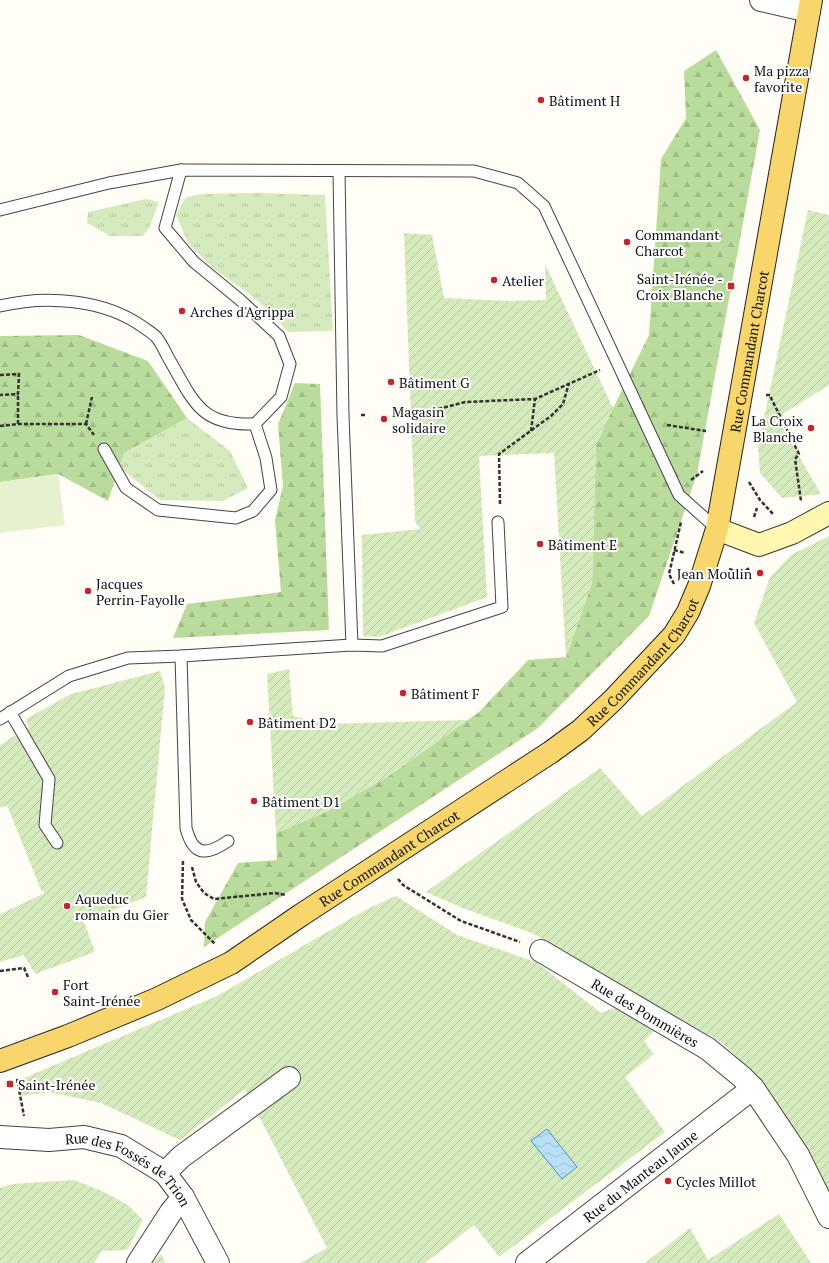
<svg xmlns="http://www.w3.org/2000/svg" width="829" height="1263" font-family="'PT Serif',serif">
  <defs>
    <pattern id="grass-tufts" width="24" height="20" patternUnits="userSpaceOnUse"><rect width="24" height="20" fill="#d5ebbd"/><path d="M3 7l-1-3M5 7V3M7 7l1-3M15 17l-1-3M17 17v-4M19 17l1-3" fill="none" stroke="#b6c8a1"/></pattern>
    <pattern id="forest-firs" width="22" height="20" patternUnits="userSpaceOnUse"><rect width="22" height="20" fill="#b9dc9c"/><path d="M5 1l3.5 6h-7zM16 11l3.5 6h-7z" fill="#9ebc85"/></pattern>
    <pattern id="garden-furrows" width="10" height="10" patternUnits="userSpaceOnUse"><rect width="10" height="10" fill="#d5ebbd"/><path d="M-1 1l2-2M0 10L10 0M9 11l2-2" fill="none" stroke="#b6c8a1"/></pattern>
    <pattern id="water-waves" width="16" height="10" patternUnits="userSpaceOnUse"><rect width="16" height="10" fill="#b9e0f7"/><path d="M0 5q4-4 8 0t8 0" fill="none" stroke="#9ebfd3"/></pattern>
  </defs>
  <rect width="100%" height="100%" fill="#fffdf5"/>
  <!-- grass -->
  <g fill="url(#grass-tufts)">
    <polygon points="258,193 325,195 333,331 288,332 268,310 247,292 215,270 188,243 176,215 186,197 203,194"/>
    <polygon points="146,199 159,202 149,228 143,236 110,236 87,223 88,212"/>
    <polygon points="187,418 230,451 248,488 223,501 160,500 119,467 124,453"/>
  </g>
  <!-- forest -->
  <g fill="url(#forest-firs)">
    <polygon points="716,50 760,130 697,474 649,616 538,728 204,947 205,922 238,863 277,860 276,833 326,812 387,777 479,712 528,660 566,657 592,583 596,443 649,335 661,159 686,118 684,71"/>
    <polygon points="79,335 148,361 187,418 124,453 108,501 58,474 0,482 0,336"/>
    <polygon points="295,383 320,384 329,630 173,638 187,604 281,592 275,520 283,486 278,424"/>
  </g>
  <!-- garden -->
  <g fill="url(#garden-furrows)">
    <polygon points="808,210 829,215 829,385 784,413 779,422 821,494 782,498 760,473 758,447"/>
    <polygon points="404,233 432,235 444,298 509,301 546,300 545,264 613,408 596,446 592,583 566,658 554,453 479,456 487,597 379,637 363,636 362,535 420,529 415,521"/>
    <polygon points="829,536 829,1217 750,1069 722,1043 532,933 465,909 426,892 600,768 642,816 797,702 754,623 770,577 791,555"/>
    <polygon points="289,669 293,716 324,724 468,720 387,777 326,812 276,833 267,674"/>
    <polygon points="160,671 165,688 146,897 84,922 95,952 35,974 24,955 0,962 0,914 45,893 41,890 7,805 0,808 0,745 29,727 26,719 71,694"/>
    <polygon points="396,896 457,935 536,962 601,1013 614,1008 654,1031 644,1041 654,1054 625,1077 665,1132 499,1257 474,1225 425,1263 300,1263 327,1248 245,1089 180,1140 101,1103 49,1092 20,1096 17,1081 217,996 367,909"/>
    <polygon points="74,1180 102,1191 128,1205 143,1220 127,1250 102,1251 94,1263 0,1263 0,1188 12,1184"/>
    <polygon points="779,1214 811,1263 645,1263 690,1228 708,1260"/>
    <polygon points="161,1254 166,1263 152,1263"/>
  </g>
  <!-- pitch -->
  <polygon fill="#e6f2cf" points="58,474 65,525 0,533 0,482"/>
  <!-- water -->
  <polygon fill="url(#water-waves)" stroke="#3f96cf" points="547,1129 577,1167 562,1179 531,1141"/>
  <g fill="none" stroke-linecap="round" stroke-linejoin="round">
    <defs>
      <g id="service">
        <polyline points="339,171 343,416 352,645"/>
        <polyline points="0,210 109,183 181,170 474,171 518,183 544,206 679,495 717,529"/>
        <path d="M0 306C46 295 104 299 143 327 147 330 154 334 157 338 162 344 165 352 169 359 194 402 200 426 255 424"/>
        <polyline points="104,449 126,488 158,510 236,518 253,511 271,490 266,458 255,424 281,397 290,364 279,336 239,299 194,262 165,228 181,170"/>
        <path d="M181 656 186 828C193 855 205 857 228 841"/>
        <polyline points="10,712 49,779 45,825 57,843"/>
        <polyline points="0,719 69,676 128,658 181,656 352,645 382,646 502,607 498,522"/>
      </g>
      <g id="minor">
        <polyline points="761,0 809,11"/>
        <path id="s1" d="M541 951 708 1049 742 1077 753 1088 798 1155 829 1217"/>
        <polyline points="165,1173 181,1157 289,1078"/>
        <polyline points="138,1263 171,1212 183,1197"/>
        <path id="s2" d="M527 1263 753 1088"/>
      </g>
      <g id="tertiary">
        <path id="s3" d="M0 1137 49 1140 84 1137 121 1146 165 1173 183 1197 218 1263"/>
      </g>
      <polyline id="secondary" points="717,529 759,545 792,533 829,513"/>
      <g id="primary">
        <path id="s4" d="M0 1061 68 1036 157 999 231 963 301 915 551 752 581 730 614 699 674 635 688 612 699 586 717 529 811 0"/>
      </g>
    </defs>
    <!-- service casing -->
    <use href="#service" stroke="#444" stroke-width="13"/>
    <!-- minor casing -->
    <use href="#minor" stroke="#444" stroke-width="24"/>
    <!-- tertiary casing -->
    <use href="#tertiary" stroke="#444" stroke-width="24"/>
    <!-- secondary casing -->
    <use href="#secondary" stroke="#333" stroke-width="24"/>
    <!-- primary casing -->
    <use href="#primary" stroke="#222" stroke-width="24"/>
    <!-- path -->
    <g stroke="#333" stroke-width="2.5" stroke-dasharray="4 2" stroke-linecap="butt">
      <polyline points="0,375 19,374 18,394 0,395"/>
      <polyline points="766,395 770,395 771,398 799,454 795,459 801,501"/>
      <polyline points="361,415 367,415"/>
      <polyline points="415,415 465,402 535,399 600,370"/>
      <polyline points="18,424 18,394"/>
      <polyline points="86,424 92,397"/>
      <polyline points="667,425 706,431"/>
      <polyline points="0,426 18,424 86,424 94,435"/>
      <polyline points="531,431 535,399"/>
      <polyline points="691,480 703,471"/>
      <polyline points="749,482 760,500 773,514"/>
      <polyline points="500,504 499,454 551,416 563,404 569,383"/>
      <polyline points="754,517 757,508"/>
      <polyline points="674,550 685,553"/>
      <polyline points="729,569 741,573 750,568"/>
      <polyline points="674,584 669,574 681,522"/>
      <polyline points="183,861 182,899 191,920 215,944"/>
      <polyline points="192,867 196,882 204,893 214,899 275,893 286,895"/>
      <polyline points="398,879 403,885 461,921 520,942"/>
      <polyline points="0,971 24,968 28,977"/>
      <polyline points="17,1079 24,1116"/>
    </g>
    <!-- service -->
    <use href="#service" stroke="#fff" stroke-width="11"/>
    <!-- minor -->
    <use href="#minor" stroke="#fff" stroke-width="22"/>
    <!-- tertiary -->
    <use href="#tertiary" stroke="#fff" stroke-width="22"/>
    <!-- secondary -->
    <use href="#secondary" stroke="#fff6b0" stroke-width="22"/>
    <!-- primary -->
    <use href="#primary" stroke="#f9d66b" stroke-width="22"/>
  </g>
  <!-- markers -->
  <g fill="#c4262e" stroke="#fff" stroke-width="1.5">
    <circle cx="746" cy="78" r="4"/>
    <circle cx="541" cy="100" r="4"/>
    <circle cx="627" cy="242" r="4"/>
    <circle cx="494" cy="280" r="4"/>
    <rect x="727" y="282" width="8" height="8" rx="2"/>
    <circle cx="182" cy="311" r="4"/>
    <circle cx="391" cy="382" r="4"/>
    <circle cx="384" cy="419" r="4"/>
    <circle cx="811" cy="428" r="4"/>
    <circle cx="540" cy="544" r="4"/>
    <circle cx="760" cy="573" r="4"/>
    <circle cx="88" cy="591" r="4"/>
    <circle cx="403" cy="693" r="4"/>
    <circle cx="250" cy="722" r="4"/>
    <circle cx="254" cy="801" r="4"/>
    <circle cx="67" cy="906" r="4"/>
    <circle cx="55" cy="992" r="4"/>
    <rect x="6" y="1080" width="8" height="8" rx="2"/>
    <circle cx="668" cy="1181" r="4"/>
  </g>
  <g text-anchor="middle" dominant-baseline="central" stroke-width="4" stroke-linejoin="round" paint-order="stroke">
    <!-- poi labels -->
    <g font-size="14" fill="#111" stroke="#fff" text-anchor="start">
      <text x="754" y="70">Ma pizza<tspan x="754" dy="16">favorite</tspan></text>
      <text x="549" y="100">Bâtiment H</text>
      <text x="635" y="234">Commandant<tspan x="635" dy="16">Charcot</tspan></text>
      <text x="723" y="278" text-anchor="end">Saint-Irénée -<tspan x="723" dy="16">Croix Blanche</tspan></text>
      <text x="502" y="280">Atelier</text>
      <text x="190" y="311">Arches d'Agrippa</text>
      <text x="399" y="382">Bâtiment G</text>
      <text x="392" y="411">Magasin<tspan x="392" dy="16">solidaire</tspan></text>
      <text x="803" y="420" text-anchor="end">La Croix<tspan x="803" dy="16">Blanche</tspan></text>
      <text x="548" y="544">Bâtiment E</text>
      <text x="752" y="573" text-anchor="end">Jean Moulin</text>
      <text x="96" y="583">Jacques<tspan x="96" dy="16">Perrin-Fayolle</tspan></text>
      <text x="411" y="693">Bâtiment F</text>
      <text x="258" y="722">Bâtiment D2</text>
      <text x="262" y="801">Bâtiment D1</text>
      <text x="75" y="898">Aqueduc<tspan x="75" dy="16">romain du Gier</tspan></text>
      <text x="63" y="984">Fort<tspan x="63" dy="16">Saint-Irénée</tspan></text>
      <text x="18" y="1084">Saint-Irénée</text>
      <text x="676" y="1181">Cycles Millot</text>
    </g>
    <!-- street labels -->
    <g font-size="14" fill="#111" stroke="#fff">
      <text stroke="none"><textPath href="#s4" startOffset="1100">Rue Commandant Charcot</textPath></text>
      <text stroke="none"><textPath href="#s4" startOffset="764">Rue Commandant Charcot</textPath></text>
      <text stroke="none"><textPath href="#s4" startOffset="441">Rue Commandant Charcot</textPath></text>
      <text stroke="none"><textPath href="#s1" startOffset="121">Rue des Pommières</textPath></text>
      <text stroke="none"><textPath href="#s3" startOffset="139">Rue des Fossés de Trion</textPath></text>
      <text stroke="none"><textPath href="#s2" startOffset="143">Rue du Manteau Jaune</textPath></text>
    </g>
  </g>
</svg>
